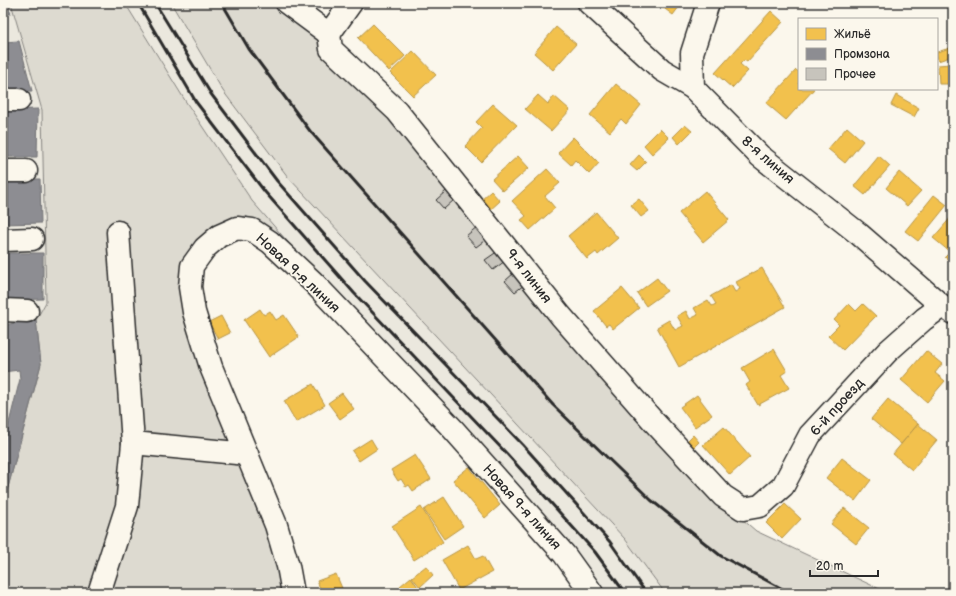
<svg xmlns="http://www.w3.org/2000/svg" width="956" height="596" font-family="'Balsamiq Sans',sans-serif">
  <rect width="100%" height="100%" fill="#fbf7ec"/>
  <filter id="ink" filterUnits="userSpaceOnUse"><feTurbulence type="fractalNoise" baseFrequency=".025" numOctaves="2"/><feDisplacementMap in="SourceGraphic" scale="8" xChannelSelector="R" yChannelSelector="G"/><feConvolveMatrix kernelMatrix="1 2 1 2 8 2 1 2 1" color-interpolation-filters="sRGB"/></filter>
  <g filter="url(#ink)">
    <!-- built -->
    <g fill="#ebe8de">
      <polygon points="3,3 11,3 42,110 46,302 36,320 41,364 3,506"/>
      <polygon points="125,3 171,3 223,91 288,177 625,539 665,593 606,593 573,550 315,273 252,201 186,102"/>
    </g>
    <!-- green -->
    <g fill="#dddad0" stroke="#84827e">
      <polygon points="11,3 125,3 186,102 252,201 315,273 246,216 224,221 188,261 270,526 285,593 3,593 3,506 41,364 36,320 46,302 42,110"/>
      <polygon points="171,3 292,3 319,42 398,121 734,512 756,531 888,593 665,593 625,539 288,177 223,91"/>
    </g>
    <!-- homes -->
    <g fill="#f2c14e" stroke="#b69444">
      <polygon points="657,3 682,3 673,15"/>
      <polygon points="771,11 783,22 747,62 744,60 740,64 748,71 732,88 715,73"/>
      <polygon points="373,24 405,56 389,71 358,38"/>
      <polygon points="556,27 576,44 553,70 534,53"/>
      <polygon points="953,47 953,56 938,61 937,52"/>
      <polygon points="413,51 436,75 413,96 390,73"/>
      <polygon points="950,64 952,84 939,84 938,65"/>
      <polygon points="796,70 799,72 799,89 814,89 786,120 766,103"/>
      <polygon points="616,84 641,105 626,124 621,119 610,132 590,115"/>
      <polygon points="538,95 548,104 554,96 570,110 551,131 525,109"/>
      <polygon points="896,95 919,108 914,117 891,105"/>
      <polygon points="493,104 517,125 481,162 465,146 482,128 476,122"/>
      <polygon points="685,125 692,131 679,144 673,137"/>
      <polygon points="847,127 863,141 845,163 828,149"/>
      <polygon points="660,129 669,138 652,154 644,145"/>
      <polygon points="573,137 599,163 589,174 575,160 571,165 558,153"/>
      <polygon points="639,155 646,162 637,171 630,165"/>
      <polygon points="518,156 529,168 503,191 492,179"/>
      <polygon points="879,156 890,166 865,195 854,186"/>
      <polygon points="547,169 560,183 545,196 555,208 530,230 521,220 526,216 512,201"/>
      <polygon points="899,172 921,191 907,206 886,188"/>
      <polygon points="491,191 500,201 489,211 480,201"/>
      <polygon points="705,191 729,220 703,242 679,213"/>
      <polygon points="934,195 947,205 918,241 905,231"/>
      <polygon points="639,199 649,211 641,217 631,205"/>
      <polygon points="596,212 618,238 598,255 596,252 587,259 568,236"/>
      <polygon points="953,215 953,264 945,257 950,252 933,238"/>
      <polygon points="762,268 785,307 679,367 657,327 669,320 675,330 683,326 677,316 686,311 690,319 698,315 694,308 708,300 712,306 716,304 711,296 731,285 735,292 740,289 736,282"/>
      <polygon points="657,278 667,291 646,306 637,293"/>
      <polygon points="622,288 639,308 613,329 609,324 606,326 594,311"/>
      <polygon points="849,304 856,311 863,304 876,316 843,350 828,336 839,325 834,320"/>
      <polygon points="260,309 264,315 270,311 276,320 284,315 299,337 269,357 244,320"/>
      <polygon points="221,316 230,333 218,339 209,322"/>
      <polygon points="774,349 787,371 781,375 789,388 758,405 746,385 750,382 742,368"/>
      <polygon points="926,351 942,364 935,373 945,381 927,402 901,380"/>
      <polygon points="313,384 325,405 296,422 284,401"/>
      <polygon points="342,393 354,409 340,419 328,403"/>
      <polygon points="697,395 712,415 695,427 680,407"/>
      <polygon points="888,399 918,424 901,444 871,419"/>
      <polygon points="918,424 937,440 912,470 893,454"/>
      <polygon points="724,427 750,457 730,475 703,445"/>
      <polygon points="693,435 699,442 690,451 683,445"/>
      <polygon points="371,439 377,449 359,461 352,451"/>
      <polygon points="415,455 431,479 413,491 409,485 406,487 401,479 398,481 391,470"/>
      <polygon points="842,458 871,480 855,501 826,478"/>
      <polygon points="469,467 500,505 485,518 453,480"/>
      <polygon points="444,497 463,526 444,539 424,510"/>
      <polygon points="785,504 801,519 782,539 766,523"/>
      <polygon points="421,507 443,542 414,560 392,526"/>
      <polygon points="844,508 869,528 856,544 831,524"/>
      <polygon points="468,545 476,559 483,556 492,572 459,590 442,560"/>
      <polygon points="426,566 433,575 420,587 412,577"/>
      <polygon points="336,574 344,593 322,593 317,581"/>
      <polygon points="411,577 422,593 405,593 400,586"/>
      <polygon points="510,588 513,593 501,593"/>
    </g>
    <!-- industry -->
    <g fill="#8d8d92" stroke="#707073">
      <polygon points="3,3 7,3 11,14 3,14"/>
      <polygon points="19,41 32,91 3,91 3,42"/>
      <polygon points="38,109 37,157 3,157 3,110"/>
      <polygon points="3,179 40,179 41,223 3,224"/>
      <polygon points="3,253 43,253 43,299 3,300"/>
      <polygon points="36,320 41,364 3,506 3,447 20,379 19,370 3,372 3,325"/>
    </g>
    <!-- building -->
    <g fill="#c7c4bc" stroke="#2b2b2b">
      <polygon points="446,191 454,200 444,209 436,200"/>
      <polygon points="478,226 488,238 476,247 466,236"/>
      <polygon points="498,251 505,261 493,270 485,260"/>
      <polygon points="514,273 524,285 515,292 505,281"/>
    </g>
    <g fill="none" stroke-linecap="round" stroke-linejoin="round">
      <defs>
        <g id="minor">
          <polyline points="287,3 329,34"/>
          <polyline points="589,3 662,70 693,88 760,156 859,234 942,306 953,313"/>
          <polyline points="329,34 331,49 397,111 561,316 654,422 723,496 743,509 760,506 783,486 810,435 888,351 924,319 942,306"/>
          <polyline points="329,34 351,3"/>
          <polyline points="693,88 692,53 708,3"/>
          <polyline points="3,100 19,100"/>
          <polyline points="3,171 26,171"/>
          <polyline points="118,232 133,443 247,454"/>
          <polyline points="3,240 32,239"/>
          <polyline points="3,310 27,311"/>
          <polyline points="99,593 127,506 133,443"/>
          <polyline points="293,593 288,566 276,525 211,367 194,312 190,287 192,266 205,248 219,236 237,228 252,230 270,242 313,282 452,428 564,554 592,593"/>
        </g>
      </defs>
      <!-- minor casing -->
      <use href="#minor" stroke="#2b2b2b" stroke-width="25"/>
      <!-- minor -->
      <use href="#minor" stroke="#fbf7ec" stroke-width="22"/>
      <!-- rail -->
      <g stroke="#2b2b2b" stroke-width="3">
        <polyline points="138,3 196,102 265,192 354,293 507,454 595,552 625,593"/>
        <polyline points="155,3 211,94 277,181 365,281 523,445 610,542 646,593"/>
        <polyline points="222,3 249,49 310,131 553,405 651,500 721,556 790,593"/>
      </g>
    </g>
  </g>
  <g text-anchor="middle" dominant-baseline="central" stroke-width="4" stroke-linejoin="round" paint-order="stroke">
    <!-- street labels -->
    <g font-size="14" fill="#2b2b2b" stroke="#fbf7ec">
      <text transform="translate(768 160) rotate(41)">8-я линия</text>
      <text transform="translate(298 273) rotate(43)">Новая 9-я линия</text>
      <text transform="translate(529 276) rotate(52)">9-я линия</text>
      <text transform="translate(837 407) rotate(-48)">6-й проезд</text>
      <text transform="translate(522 507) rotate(48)">Новая 9-я линия</text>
    </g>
  </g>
  <!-- margin -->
  <rect width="956" height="596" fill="none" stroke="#fbf7ec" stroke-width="16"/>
  <rect x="8" y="8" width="940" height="580" fill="none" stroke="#2b2b2b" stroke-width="1.5" filter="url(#ink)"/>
  <!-- legend -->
  <rect x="798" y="18" width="140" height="72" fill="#fbf7ec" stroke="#a8a59f"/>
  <rect x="806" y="28" width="20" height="12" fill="#f2c14e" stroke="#a8a59f"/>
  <text x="834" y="38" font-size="12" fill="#2b2b2b">Жильё</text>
  <rect x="806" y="48" width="20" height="12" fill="#8d8d92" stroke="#a8a59f"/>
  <text x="834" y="58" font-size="12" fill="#2b2b2b">Промзона</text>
  <rect x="806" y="68" width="20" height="12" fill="#c7c4bc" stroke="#a8a59f"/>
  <text x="834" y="78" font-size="12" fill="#2b2b2b">Прочее</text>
  <!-- scale -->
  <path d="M810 570v6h68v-6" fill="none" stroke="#2b2b2b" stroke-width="2"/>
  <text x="816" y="570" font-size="12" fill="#2b2b2b" stroke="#fbf7ec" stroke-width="3" paint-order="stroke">20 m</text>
</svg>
